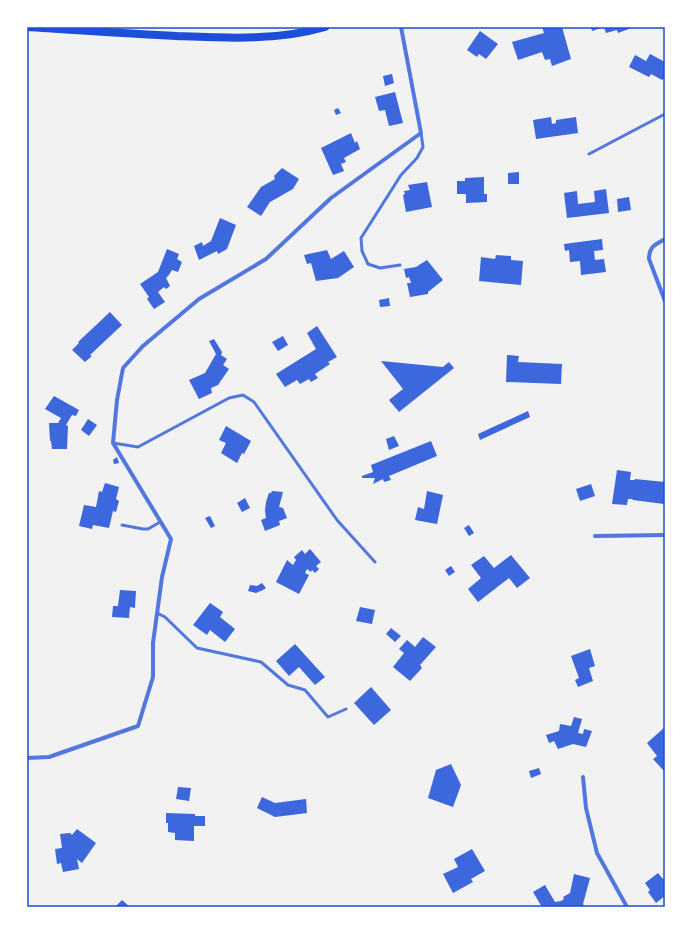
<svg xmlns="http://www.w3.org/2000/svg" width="692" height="934" font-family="'Source Serif 4',serif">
  <rect width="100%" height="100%" fill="#f2f2f2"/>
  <!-- building -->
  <g fill="#3d67dc">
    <polygon points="542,27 562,27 571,59 552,66 550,59 545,60 542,52 518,60 512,42 544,33"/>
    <polygon points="591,27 604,27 592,31"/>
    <polygon points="604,27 634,27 618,33 617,30 606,33"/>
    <polygon points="480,31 498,44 486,59 479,54 477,57 467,50"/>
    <polygon points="650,54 665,62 665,80 663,79 662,80 651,74 649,77 629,67 635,55 646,61"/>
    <polygon points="392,74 394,83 385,86 383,76"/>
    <polygon points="395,92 403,123 389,126 385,110 379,111 375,97"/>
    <polygon points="338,108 341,113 336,115 334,110"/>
    <polygon points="551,117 552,124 556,123 556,120 576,117 578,133 536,139 533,120"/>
    <polygon points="351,133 355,143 357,141 360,149 344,158 346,162 341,164 344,171 333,175 321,148"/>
    <polygon points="282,168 299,179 293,189 270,202 261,216 247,207 261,187 275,179 274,176"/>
    <polygon points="519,172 519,184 508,184 508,173"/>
    <polygon points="484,177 484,194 487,194 487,202 466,203 466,194 457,194 457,181 465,181 465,178"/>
    <polygon points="427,182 432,207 406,212 403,195 405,194 404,191 410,190 408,185"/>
    <polygon points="606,189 609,213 567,218 564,193 577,191 578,204 595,202 594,191"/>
    <polygon points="629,197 631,210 618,212 617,199"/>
    <polygon points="220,218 236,225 227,249 218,254 217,251 199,260 194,246 202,242 203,246 211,241"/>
    <polygon points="602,239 603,250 594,251 595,260 604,259 606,272 581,275 580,261 570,262 569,250 565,251 564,244"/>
    <polygon points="167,249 179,254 177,259 182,262 178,272 172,270 169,275 166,278 170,286 166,289 164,287 158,292 165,302 154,309 147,299 149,297 140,284 158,272"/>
    <polygon points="327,250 331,259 344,251 354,267 338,278 316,281 311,263 307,264 304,255"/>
    <polygon points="496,255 511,256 511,260 523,261 521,285 479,281 481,257 495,259"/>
    <polygon points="427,260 443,280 428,292 428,294 410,297 407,283 411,283 409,277 406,278 404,269 416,267"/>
    <polygon points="389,298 390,306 380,307 379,300"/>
    <polygon points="110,312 122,325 90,355 92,356 85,362 72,350 79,343 78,342"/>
    <polygon points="317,326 337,357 328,362 330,364 315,374 318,378 311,382 309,379 300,384 297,380 285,387 276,374 316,349 307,333"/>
    <polygon points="283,336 288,345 278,351 272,342"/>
    <polygon points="214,339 222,352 221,355 227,359 223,365 229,369 218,385 211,388 212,393 199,399 189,380 205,373 216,354 209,341"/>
    <polygon points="507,355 519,356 518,362 562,364 561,384 506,382"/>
    <polygon points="381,361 443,367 449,362 454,368 399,412 389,400 403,389"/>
    <polygon points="54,396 79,410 76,416 72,415 66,425 68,426 67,449 52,449 51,441 50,441 49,423 58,423 61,418 45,409"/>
    <polygon points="528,411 530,417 480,440 478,434"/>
    <polygon points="88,419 97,425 89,436 81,430"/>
    <polygon points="226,426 251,441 244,454 242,453 237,463 221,453 226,443 219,440"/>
    <polygon points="394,436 399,446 389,450 386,439"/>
    <polygon points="431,441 437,456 389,476 391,480 384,482 383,479 373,484 375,478 362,478 362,476 373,472 371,465"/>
    <polygon points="117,457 119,463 114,464 113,460"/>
    <polygon points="617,470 631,472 630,480 635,480 635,479 665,482 664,504 633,500 632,499 628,499 627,505 612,504"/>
    <polygon points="105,483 119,487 116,499 119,501 116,512 113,511 109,528 93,525 92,529 79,526 84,505 96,507 99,491 102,492"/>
    <polygon points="591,484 595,496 580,501 576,489"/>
    <polygon points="272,491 283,492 279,507 283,508 287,518 279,521 280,525 265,531 261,520 266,518 265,510 266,502 269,493 271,493"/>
    <polygon points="427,491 443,495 437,524 415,520 418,507 424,509"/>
    <polygon points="245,498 250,508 242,512 237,503"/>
    <polygon points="210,516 215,526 211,528 205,518"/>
    <polygon points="469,525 474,533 469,536 464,528"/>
    <polygon points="310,549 321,562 316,566 319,569 315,573 312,570 311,572 307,569 305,573 309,575 299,594 276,582 287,560 293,565 296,560 294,557 302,550 305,554"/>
    <polygon points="511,555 530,578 517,588 509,578 478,602 468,589 481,578 471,565 484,556 494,568"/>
    <polygon points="451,566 455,572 449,576 445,570"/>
    <polygon points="262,583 266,588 263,590 256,593 248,591 250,585 257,586"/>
    <polygon points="120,590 136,591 135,608 130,607 129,618 112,617 113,606 118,606"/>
    <polygon points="210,603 223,612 220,617 235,629 225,642 210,630 207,635 193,625"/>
    <polygon points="360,607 375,610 372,624 356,621"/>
    <polygon points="391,628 401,636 395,642 386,634"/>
    <polygon points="423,637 436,647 420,665 422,668 410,681 393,667 404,653 399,649 407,640 415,647"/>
    <polygon points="295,644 325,677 315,685 299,667 289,676 276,661"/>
    <polygon points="590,649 595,666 589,668 593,681 578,687 575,680 579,678 571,656"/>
    <polygon points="371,687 391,710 374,725 354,703"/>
    <polygon points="574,717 582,719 578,733 583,734 584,729 592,731 586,747 573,744 558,749 554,741 549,743 546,735 559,731 560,724 571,726"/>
    <polygon points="665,727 665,749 664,750 665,751 665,770 664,771 653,759 657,756 647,743"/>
    <polygon points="451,764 461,785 453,807 428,798 436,770"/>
    <polygon points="539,768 541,774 531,778 529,771"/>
    <polygon points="178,787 191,788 189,801 176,799"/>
    <polygon points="262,797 275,803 306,799 307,813 275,817 257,808"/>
    <polygon points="166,813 195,814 195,816 205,816 205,826 194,826 194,841 175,840 175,833 168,832 168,823 166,823"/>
    <polygon points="77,829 96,843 82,863 77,859 79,869 63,872 61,863 57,864 55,849 62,848 60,834 70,833 72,835"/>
    <polygon points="472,849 485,871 471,879 473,882 453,893 443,874 458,867 454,859"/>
    <polygon points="658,873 663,879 665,878 665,896 656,903 648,892 650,890 645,883"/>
    <polygon points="574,874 590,878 583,904 585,907 542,907 533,892 545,885 555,902 561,901 564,899 563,897 570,893"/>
    <polygon points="122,900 130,907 115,907"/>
  </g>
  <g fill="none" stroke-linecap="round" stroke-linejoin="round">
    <!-- service -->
    <g stroke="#5277de" stroke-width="3">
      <polyline points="589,154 665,114"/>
      <polyline points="400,265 380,268 368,264 362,251 361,238 401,175 417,158 423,147 421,133"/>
      <polyline points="113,443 138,447 229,398 243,395 254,402 337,520 375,562"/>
      <polyline points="122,525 143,529 148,529 160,522"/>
      <polyline points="157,613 165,617 197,648 261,662 288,685 305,690 328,717 346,709"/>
    </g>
    <!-- minor -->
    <g stroke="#5277de" stroke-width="4">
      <path d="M665 239C655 245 649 246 649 259L665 301"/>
      <polyline points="595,536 665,535"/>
      <polyline points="27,758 49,757 138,726 153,677 153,643 162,577 171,539 113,443 117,400 123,368 143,346 199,299 266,259 331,198 421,133 401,27"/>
      <polyline points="583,777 586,808 597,853 627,907"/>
    </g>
    <!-- secondary -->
    <path stroke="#1d4ed8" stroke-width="8" d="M27 27C77 30 127 34 176 36 226 38 277 41 325 27"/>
  </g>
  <!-- border -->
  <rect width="692" height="934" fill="none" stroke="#ffffff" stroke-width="56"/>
  <rect x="28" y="28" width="636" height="878" fill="none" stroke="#1d4ed8" stroke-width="1.5"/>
</svg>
